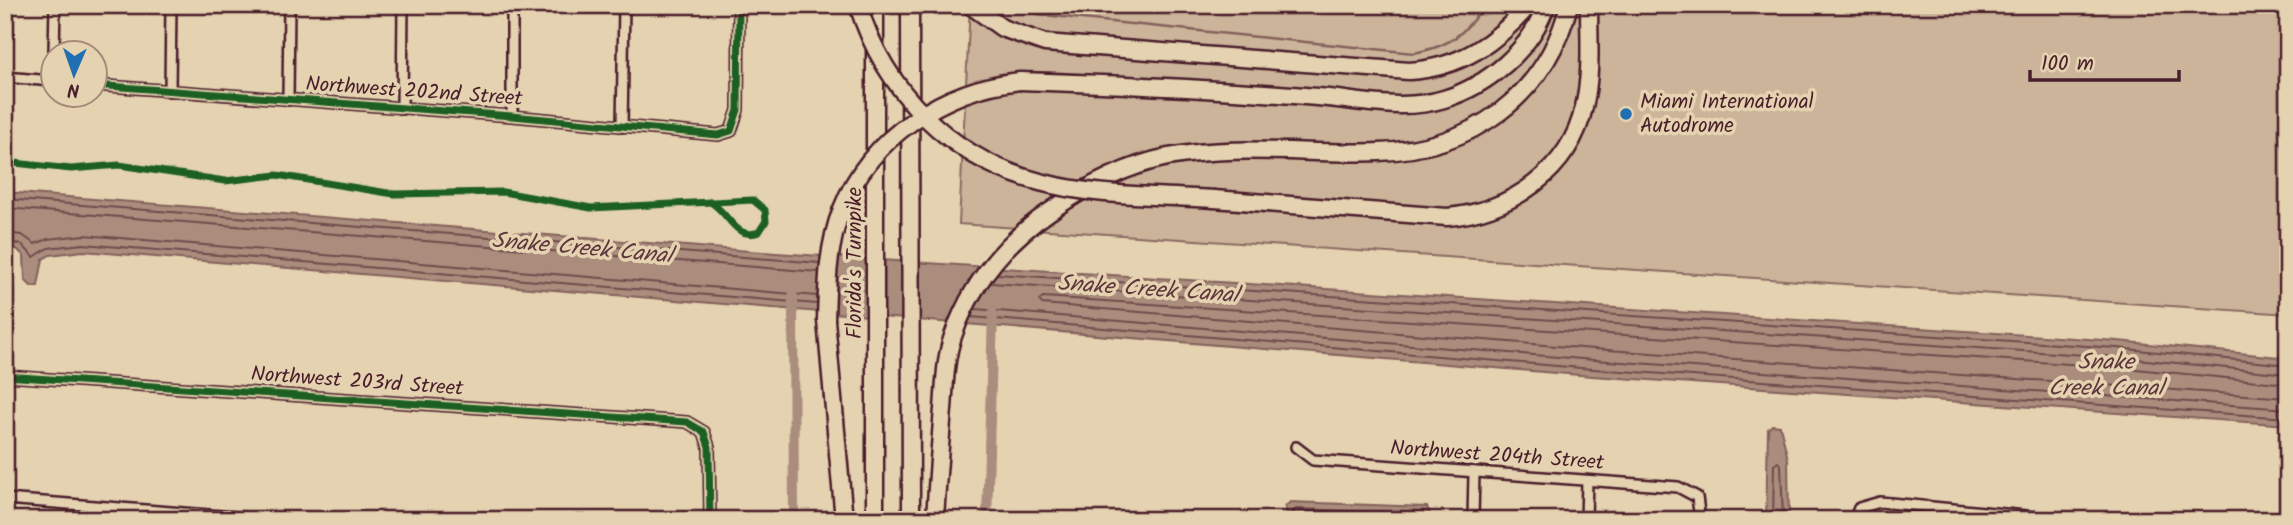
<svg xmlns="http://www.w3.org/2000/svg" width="2293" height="525" font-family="Kalam,sans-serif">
  <rect width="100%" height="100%" fill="#e4d2b0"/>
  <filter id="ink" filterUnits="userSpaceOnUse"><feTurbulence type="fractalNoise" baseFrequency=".0143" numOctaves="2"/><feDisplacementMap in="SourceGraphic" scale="14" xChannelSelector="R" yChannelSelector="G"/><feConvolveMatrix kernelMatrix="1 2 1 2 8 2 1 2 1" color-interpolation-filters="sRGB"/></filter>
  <g filter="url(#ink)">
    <!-- green -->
    <polygon fill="#cbb49a" stroke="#8a6a62" stroke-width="2" points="970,5 2288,5 2288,314 959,224"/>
    <!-- water -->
    <g fill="#aa8d7d" stroke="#84615c" stroke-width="2">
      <polygon points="5,192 776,253 2118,341 2288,358 2288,425 1592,376 83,251 50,255 43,259 38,286 32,287 25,280 24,256 17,249 5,248"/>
      <polygon points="1772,425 1780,426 1788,459 1789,520 1766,520 1768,429"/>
      <polygon points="1290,502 1427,507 1433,520 1287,520 1285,507"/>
    </g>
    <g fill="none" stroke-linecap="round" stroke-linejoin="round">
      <!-- shore -->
      <g stroke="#704b4c" stroke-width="2">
        <polyline points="5,199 820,263"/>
        <polyline points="5,208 819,272"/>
        <polyline points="5,233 22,235 35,244 48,239 84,235 817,296"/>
        <polyline points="5,242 21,244 34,257 48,248 83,244 817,304"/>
        <polyline points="997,274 2117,348 2288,365"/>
        <polyline points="991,283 2116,357 2288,374"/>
        <polyline points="975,309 1594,360 2288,409"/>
        <polyline points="971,317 1593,369 2288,418"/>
        <polyline points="2288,384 2115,367 1043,297 1039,300 1042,304 1594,349 2288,398"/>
        <polyline points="1293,520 1293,512 1296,509 1422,514 1427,520"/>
        <polyline points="1773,520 1774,465 1778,462 1781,465 1783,520"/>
      </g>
      <!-- stream -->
      <path stroke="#84615c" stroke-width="2.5" d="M1004 5 1043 15 1414 53C1453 45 1461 36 1485 5"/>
      <!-- canal -->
      <g stroke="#aa8d7d" stroke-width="10">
        <polyline points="793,296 794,520"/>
        <polyline points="987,520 993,313"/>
      </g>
      <defs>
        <g id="minor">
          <polyline points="54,52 55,5"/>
          <polyline points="5,77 52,81"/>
          <polyline points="94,85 512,116 718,135 731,131 738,110 739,5"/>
          <polyline points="170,91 171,5"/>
          <polyline points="288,100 289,5"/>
          <polyline points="402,109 403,5"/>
          <polyline points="512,116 512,5"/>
          <polyline points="622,127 624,5"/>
          <polyline points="5,376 687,422 704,432 709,447 710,520"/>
          <polyline points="1296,447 1313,460 1678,487 1697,497 1700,520"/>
          <polyline points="5,499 274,520"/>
          <polyline points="1473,520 1474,472"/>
          <polyline points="1586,520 1587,481"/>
          <polyline points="1854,520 1859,508 1880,502 2067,520"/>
        </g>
        <g id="motorway">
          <polyline points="910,5 911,520"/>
          <path d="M970 5 1002 28 1045 43 1409 71C1460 68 1496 43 1529 5"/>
          <path d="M1020 81C1119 84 1219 89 1317 97 1359 100 1402 112 1444 99 1487 86 1532 49 1546 5"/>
          <path d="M1214 199 1447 217C1510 212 1570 171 1584 107 1592 74 1589 39 1589 5"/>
          <polyline points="826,320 844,520"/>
          <polyline points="875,520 875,5"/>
          <path d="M935 520C937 483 940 446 943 409 945 384 945 359 953 336 971 284 1004 243 1049 212 1085 187 1124 166 1168 157 1238 144 1309 155 1379 152 1472 149 1546 96 1569 5"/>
        </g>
      </defs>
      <!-- minor casing -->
      <use href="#minor" stroke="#4a1f2b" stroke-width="14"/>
      <!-- motorway casing -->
      <use href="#motorway" stroke="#4a1f2b" stroke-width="21"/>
      <!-- minor -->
      <use href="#minor" stroke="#e4d2b0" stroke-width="9"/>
      <!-- motorway -->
      <use href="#motorway" stroke="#e4d2b0" stroke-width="16"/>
      <defs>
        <g id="motorway-bridge">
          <path d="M858 5C885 92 951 159 1040 182 1095 197 1158 195 1214 199"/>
          <path d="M826 320C827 282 828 244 842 209 870 136 945 89 1020 81"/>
        </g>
      </defs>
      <!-- motorway-bridge casing -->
      <use href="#motorway-bridge" stroke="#4a1f2b" stroke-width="21" stroke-linecap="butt"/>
      <!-- motorway-bridge -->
      <use href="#motorway-bridge" stroke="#e4d2b0" stroke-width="16"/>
      <defs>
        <g id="cycleway">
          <polyline points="94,85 512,116 718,135 731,131 738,110 739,5"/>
          <path d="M5 162 71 169 119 165 225 181 277 175 394 194 503 192 591 208 753 200 765 210 766 221 759 232C735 241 729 212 710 202"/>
          <polyline points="5,376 687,422 704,432 709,447 710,520"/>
        </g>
      </defs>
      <!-- cycleway casing -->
      <use href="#cycleway" stroke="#e4d2b0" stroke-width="11"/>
      <!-- cycleway -->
      <use href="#cycleway" stroke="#1b5e20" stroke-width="7"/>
    </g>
  </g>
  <!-- markers -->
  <circle fill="#1f6fb2" stroke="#e4d2b0" stroke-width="2.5" cx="1626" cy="114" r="7"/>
  <g text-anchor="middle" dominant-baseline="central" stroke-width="7" stroke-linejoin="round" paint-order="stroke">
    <!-- street labels -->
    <g font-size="21" fill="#4a1f2b" stroke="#e4d2b0">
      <text transform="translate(414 92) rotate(4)">Northwest 202nd Street</text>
      <text transform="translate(855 263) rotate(-90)">Florida's Turnpike</text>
      <text transform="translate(357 382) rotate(4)">Northwest 203rd Street</text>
      <text transform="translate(1497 456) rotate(4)">Northwest 204th Street</text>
    </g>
    <!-- poi labels -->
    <g font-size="21" fill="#4a1f2b" stroke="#e4d2b0" text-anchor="start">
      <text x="1640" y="102">Miami International<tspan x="1640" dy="24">Autodrome</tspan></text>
    </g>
    <!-- water labels -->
    <g font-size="23" font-style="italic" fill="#5d353b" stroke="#e4d2b0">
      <text transform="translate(582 249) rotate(5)">Snake Creek Canal</text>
      <text transform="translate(1148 290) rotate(4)">Snake Creek Canal</text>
      <text x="2106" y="363">Snake<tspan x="2106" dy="26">Creek Canal</tspan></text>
    </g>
  </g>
  <!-- margin -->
  <rect width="2293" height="525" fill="none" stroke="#e4d2b0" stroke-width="28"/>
  <rect x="14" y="14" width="2265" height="497" fill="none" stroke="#4a1f2b" stroke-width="2.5" filter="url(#ink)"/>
  <!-- north arrow -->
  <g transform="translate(74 74) rotate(182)"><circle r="33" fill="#e4d2b0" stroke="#a68a7b" stroke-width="2"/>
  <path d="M0-5L12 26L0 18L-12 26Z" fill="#1f6fb2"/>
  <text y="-10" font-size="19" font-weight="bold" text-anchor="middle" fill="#4a1f2b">N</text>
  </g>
  <!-- scale -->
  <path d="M2030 70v10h149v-10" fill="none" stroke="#4a1f2b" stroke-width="3.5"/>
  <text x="2041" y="70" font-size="21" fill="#4a1f2b" stroke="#e4d2b0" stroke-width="5" paint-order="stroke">100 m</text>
</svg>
